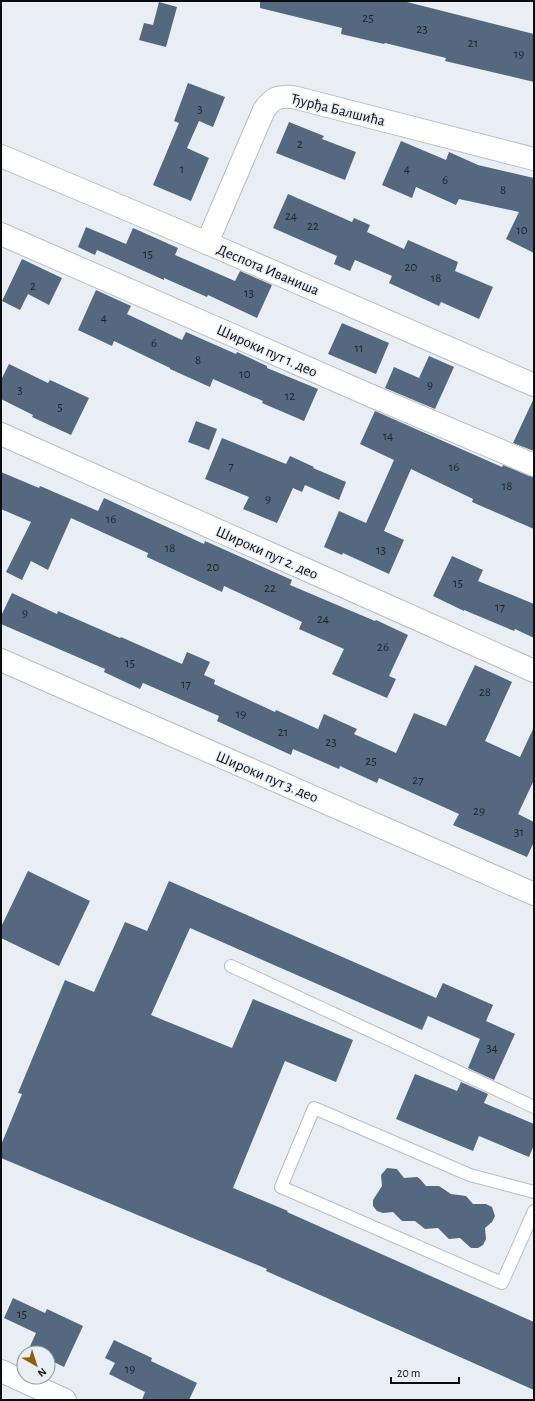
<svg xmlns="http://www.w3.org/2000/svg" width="535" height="1401" font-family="'Alegreya Sans',sans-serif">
  <rect width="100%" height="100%" fill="#e9eef5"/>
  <!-- building -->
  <g fill="#546880">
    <polygon points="260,1 403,1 534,34 534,82 445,61 446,58 385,43 384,44 341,34 342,28 260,8"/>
    <polygon points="159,2 177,7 166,47 139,40 144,23 153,25"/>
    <polygon points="188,83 225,97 213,127 199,121 187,148 209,158 191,201 153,185 179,123 174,121"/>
    <polygon points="289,122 324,136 322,139 356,152 345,180 276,153"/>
    <polygon points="401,141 446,160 449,152 478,165 534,178 534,253 506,239 519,212 459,199 456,205 416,187 412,198 382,185"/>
    <polygon points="288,194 352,222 354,218 370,225 367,232 404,249 408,240 458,262 455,271 493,287 479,319 441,302 439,306 389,283 392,276 355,260 350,271 334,264 337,256 273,228"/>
    <polygon points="86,227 126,244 133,228 178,248 175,255 235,281 240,271 272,285 257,318 208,295 207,297 164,278 164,280 97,250 95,255 78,247"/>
    <polygon points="22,259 62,278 49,305 28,294 20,310 2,301"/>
    <polygon points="96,290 131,306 127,314 182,340 186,332 236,354 237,352 267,366 267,368 318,389 304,421 262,403 263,401 213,379 210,387 170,369 170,368 114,341 112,346 78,330"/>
    <polygon points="342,323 389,343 376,374 328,354"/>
    <polygon points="429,356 454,367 435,409 385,388 394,367 419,378"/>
    <polygon points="9,364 48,383 50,380 89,398 71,435 32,417 33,415 1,399 1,380"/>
    <polygon points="534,398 534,451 513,443"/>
    <polygon points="375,411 502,467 503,465 529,476 534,477 534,529 472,502 473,499 411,469 384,531 404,540 389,574 343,553 342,555 324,547 339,511 366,523 394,460 360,444"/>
    <polygon points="196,421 217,429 209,450 188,442"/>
    <polygon points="222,438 286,464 290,456 314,467 313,468 346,482 339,500 305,485 302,492 293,488 277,523 243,509 249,497 205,479"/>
    <polygon points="1,472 39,488 40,486 98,511 104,498 204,544 205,541 292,580 290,585 375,621 376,620 408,635 389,676 396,679 387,698 332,674 344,649 299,629 302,622 224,586 222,592 147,557 148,553 71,518 48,570 31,561 22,580 6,572 31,522 1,509"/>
    <polygon points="452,556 483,570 478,581 534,604 534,638 515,629 514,631 464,610 464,611 433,596"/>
    <polygon points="12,593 57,614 58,611 120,638 121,637 182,664 187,652 210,662 204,675 215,680 214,684 275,712 276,710 318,729 324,714 357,729 354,734 396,753 414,713 446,726 475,665 512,682 485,741 520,757 534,727 534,780 518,814 534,822 534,842 527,857 453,825 459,814 379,778 377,783 340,766 339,769 293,749 291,755 217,721 219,716 143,683 140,689 104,672 105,669 1,624 1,616"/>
    <polygon points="28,871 90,901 59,966 1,938 1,927"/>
    <polygon points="169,881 436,998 443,983 493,1005 486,1021 515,1034 494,1080 468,1068 480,1039 428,1016 422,1030 190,928 151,1015 232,1048 253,999 353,1040 336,1082 285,1061 233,1188 288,1211 287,1212 534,1322 534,1390 266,1271 267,1269 1,1158 1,1145 22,1094 18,1093 65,980 94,992 125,922 147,931"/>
    <polygon points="415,1074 457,1091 461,1082 488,1094 484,1103 534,1124 534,1145 529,1157 479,1136 473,1151 396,1119"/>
    <polygon points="387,1168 397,1169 404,1178 417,1177 420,1179 426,1186 439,1186 451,1194 466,1196 473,1204 486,1204 492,1207 495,1216 492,1222 485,1228 486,1239 483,1245 478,1248 471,1248 460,1238 449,1239 438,1228 425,1229 415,1221 402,1221 393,1212 383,1213 377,1211 373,1206 373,1200 382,1186 381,1175"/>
    <polygon points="13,1298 45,1313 47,1309 83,1326 64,1367 48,1359 48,1353 27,1353 36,1333 4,1318"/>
    <polygon points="114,1340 152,1358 151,1361 197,1383 189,1400 142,1400 145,1392 109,1374 115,1363 105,1358"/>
  </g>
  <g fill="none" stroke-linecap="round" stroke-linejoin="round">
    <defs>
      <g id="lane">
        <polyline points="231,966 534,1107"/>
        <polyline points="534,1192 470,1175 314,1108 281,1187 502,1283 534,1211"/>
      </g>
      <g id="street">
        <polyline points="1,156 207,243 534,385"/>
        <polyline points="1,234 367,394 534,465"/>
        <path d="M207 243 264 110C273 98 277 96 293 97L534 159"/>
        <polyline points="1,434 534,671"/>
        <polyline points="1,660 534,894"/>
        <polyline points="1,1371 65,1400"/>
      </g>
    </defs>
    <!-- lane casing -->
    <use href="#lane" stroke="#b9bec4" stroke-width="14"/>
    <!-- street casing -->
    <use href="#street" stroke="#b9bec4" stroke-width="24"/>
    <!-- lane -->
    <use href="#lane" stroke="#fff" stroke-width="12"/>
    <!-- street -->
    <use href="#street" stroke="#fff" stroke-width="22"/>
  </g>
  <g text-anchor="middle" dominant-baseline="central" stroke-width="3" stroke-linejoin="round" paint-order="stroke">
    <!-- number labels -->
    <g font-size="13" fill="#1d242b">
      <text x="368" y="18">25</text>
      <text x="422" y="29">23</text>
      <text x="473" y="43">21</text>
      <text x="519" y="54">19</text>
      <text x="200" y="109">3</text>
      <text x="300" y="144">2</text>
      <text x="182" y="169">1</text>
      <text x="407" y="169">4</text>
      <text x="445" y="180">6</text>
      <text x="503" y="190">8</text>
      <text x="291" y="216">24</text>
      <text x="313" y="226">22</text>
      <text x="522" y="230">10</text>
      <text x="148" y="254">15</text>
      <text x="411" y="267">20</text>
      <text x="436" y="278">18</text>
      <text x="33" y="286">2</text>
      <text x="249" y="293">13</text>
      <text x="104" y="318">4</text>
      <text x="154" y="343">6</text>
      <text x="359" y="348">11</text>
      <text x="198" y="360">8</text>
      <text x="245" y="374">10</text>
      <text x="430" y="385">9</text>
      <text x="20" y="390">3</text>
      <text x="290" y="396">12</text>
      <text x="60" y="407">5</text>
      <text x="388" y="436">14</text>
      <text x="231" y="466">7</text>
      <text x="454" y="467">16</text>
      <text x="507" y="486">18</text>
      <text x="268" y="499">9</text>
      <text x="111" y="519">16</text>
      <text x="170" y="548">18</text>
      <text x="381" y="550">13</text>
      <text x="213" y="567">20</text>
      <text x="458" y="583">15</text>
      <text x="270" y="588">22</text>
      <text x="500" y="607">17</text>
      <text x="25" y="613">9</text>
      <text x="323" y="619">24</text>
      <text x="383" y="647">26</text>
      <text x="130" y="663">15</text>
      <text x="186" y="684">17</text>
      <text x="485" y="692">28</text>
      <text x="241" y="714">19</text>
      <text x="283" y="732">21</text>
      <text x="331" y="742">23</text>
      <text x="371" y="761">25</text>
      <text x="418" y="780">27</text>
      <text x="479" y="811">29</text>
      <text x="519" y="832">31</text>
      <text x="492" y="1048">34</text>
      <text x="22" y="1314">15</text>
      <text x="130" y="1369">19</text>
    </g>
    <!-- street labels -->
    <g font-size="15" fill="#0b0d0f" stroke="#e9eef5">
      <text transform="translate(338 110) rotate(14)">Ђурђа Балшића</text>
      <text transform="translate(268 270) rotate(23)">Деспота Иваниша</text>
      <text transform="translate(267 351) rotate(24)">Широки пут 1. део</text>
      <text transform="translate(267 553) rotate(24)">Широки пут 2. део</text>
      <text transform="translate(267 777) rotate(23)">Широки пут 3. део</text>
    </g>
  </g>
  <!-- border -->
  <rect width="535" height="1401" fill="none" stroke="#0b0d0f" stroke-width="4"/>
  <!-- north arrow -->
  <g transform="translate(36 1365) rotate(141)"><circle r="19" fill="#e9eef5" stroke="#909499"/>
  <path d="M0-3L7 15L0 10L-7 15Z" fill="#8e5d08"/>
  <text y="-6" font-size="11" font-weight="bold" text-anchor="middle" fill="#0b0d0f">N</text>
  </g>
  <!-- scale -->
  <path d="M391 1377v6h68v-6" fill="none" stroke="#0b0d0f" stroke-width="2"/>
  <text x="397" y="1377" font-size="12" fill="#0b0d0f" stroke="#e9eef5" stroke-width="3" paint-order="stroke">20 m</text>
</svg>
